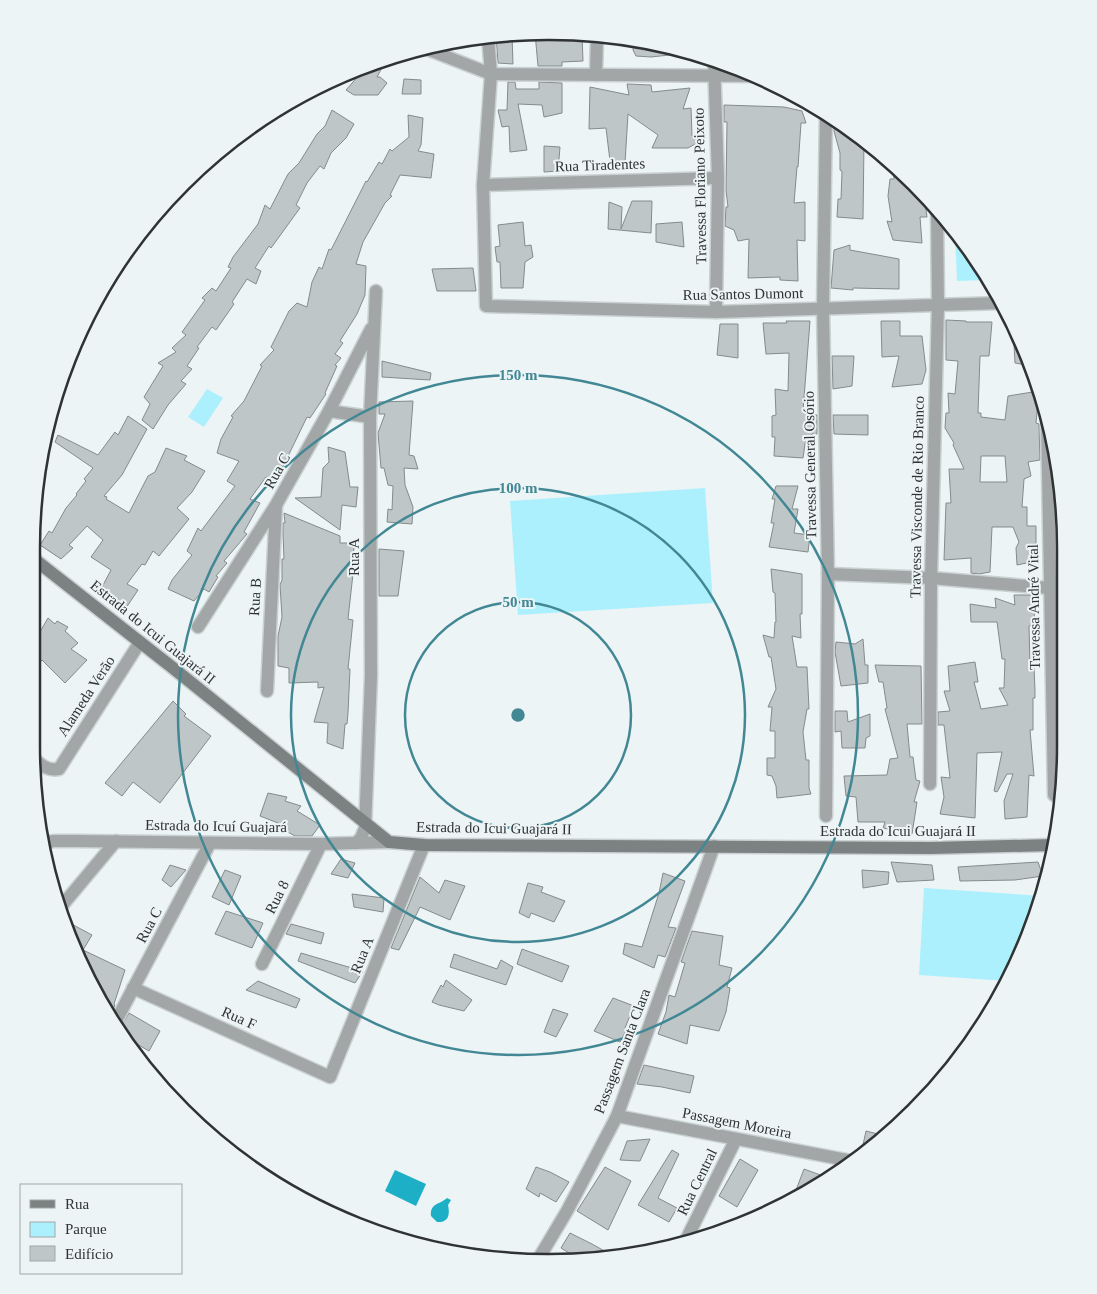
<svg xmlns="http://www.w3.org/2000/svg" width="1097" height="1294" font-family="'Times New Roman',serif">
  <rect width="100%" height="100%" fill="#ecf4f6"/>
  <!-- green -->
  <g fill="#adf0fd">
    <polygon points="955,233 979,261 989,280 957,281"/>
    <polygon points="207,389 223,398 204,427 188,417"/>
    <polygon points="705,488 713,603 518,615 510,501"/>
    <polygon points="924,888 1042,896 1038,912 1007,981 919,975"/>
  </g>
  <!-- water -->
  <g fill="#1cafc5">
    <polygon points="395,1170 426,1184 416,1206 385,1191"/>
    <path d="M447 1198 451 1200 448 1205C450 1214 449 1223 437 1222L431 1216C430 1203 439 1205 447 1198Z"/>
  </g>
  <!-- building -->
  <g fill="#bec6c8" stroke="#848b8d" fill-rule="evenodd">
    <polygon points="549,31 582,35 583,61 562,62 562,66 538,66 535,33"/>
    <polygon points="508,35 512,35 513,64 498,63 496,36"/>
    <polygon points="634,40 650,41 688,53 651,57 636,56 633,50"/>
    <polygon points="386,60 377,77 380,77 387,83 378,95 354,95 346,90 367,66"/>
    <polygon points="404,79 421,80 421,94 402,94"/>
    <polygon points="508,82 515,82 516,89 539,89 539,82 562,83 562,113 544,117 542,105 518,104 527,150 510,152 509,126 502,127 498,110 507,110"/>
    <polygon points="627,84 651,85 652,92 690,88 683,109 691,108 692,136 706,138 688,148 652,148 658,135 628,114 625,163 610,161 606,128 589,129 590,87 629,95"/>
    <polygon points="724,105 784,107 802,111 806,123 801,123 798,167 797,167 794,203 805,202 805,241 797,240 798,281 780,280 780,277 748,278 749,239 738,241 734,230 725,226 726,207 728,207 726,190 727,122 724,122"/>
    <polygon points="332,110 354,124 346,138 331,153 324,169 320,166 307,183 296,205 300,208 271,248 269,246 255,268 261,271 256,284 247,279 232,302 234,304 216,330 212,327 197,347 199,348 187,366 192,369 181,381 186,384 168,405 153,429 142,420 150,404 144,397 163,366 158,363 176,352 172,348 186,335 182,332 205,300 202,298 212,288 216,291 231,268 228,267 233,257 258,224 265,205 270,209 288,174 299,163 317,134 325,126"/>
    <polygon points="408,115 423,118 421,145 418,151 434,154 431,178 400,175 390,195 392,196 385,203 363,242 356,264 366,266 365,295 357,314 340,341 343,343 335,354 341,358 335,365 337,366 325,393 326,394 310,418 307,417 275,483 274,478 272,481 266,477 250,499 260,503 244,532 247,534 224,561 227,563 216,576 218,577 209,592 204,589 194,601 168,589 172,580 192,555 187,551 198,528 201,531 235,486 227,481 239,461 217,453 221,439 233,417 231,416 244,401 262,366 260,365 274,350 271,347 289,311 297,303 307,307 312,282 319,267 322,269 329,249 331,250 366,181 367,182 379,162 382,164 390,149 392,151 409,137"/>
    <polygon points="834,117 864,142 863,219 837,217 838,199 841,199 842,171 840,170 840,153 834,131"/>
    <polygon points="544,146 560,147 558,171 544,172"/>
    <polygon points="893,165 914,183 924,195 927,217 920,217 922,243 893,240 887,221 892,222 888,196 890,179 894,179"/>
    <polygon points="632,201 652,201 651,233 608,229 609,202 622,207 621,229"/>
    <polygon points="523,222 525,246 531,245 533,257 525,262 523,288 501,288 500,262 497,262 495,247 500,246 498,225"/>
    <polygon points="682,222 684,247 656,242 656,224"/>
    <polygon points="850,245 850,250 899,259 899,289 853,288 853,290 831,288 834,250"/>
    <polygon points="473,268 476,291 437,291 432,269"/>
    <path d="M946 320 966 321V322H992L989 356H980L978 413H981V417L1005 420 1008 396 1039 391 1036 423 1039 424 1040 460 1028 462 1031 476 1024 479 1022 507H1027V526H1036V561L1017 565 1016 548 1019 542 1013 527H992L990 572 979 574 971 573V558L944 560 946 503H951L949 469H964L953 445 954 443 945 428 946 413H949L948 393 955 394 958 361 946 360ZM981 456H1005L1007 482H980Z"/>
    <polygon points="786,321 810,321 803,411 809,410 810,415 817,415 817,434 812,434 812,437 806,437 803,458 774,456 775,437 772,437 772,416 776,415 775,389 788,391 789,353 766,354 763,323 787,323"/>
    <polygon points="881,321 900,321 900,336 922,336 926,370 922,384 892,387 899,356 882,357"/>
    <polygon points="720,324 738,324 738,358 717,355"/>
    <polygon points="1013,325 1026,351 1031,366 1015,363"/>
    <polygon points="832,356 854,356 852,386 833,389"/>
    <polygon points="382,361 431,373 430,380 382,377"/>
    <polygon points="413,401 409,455 414,456 418,469 404,468 405,485 413,507 412,524 387,522 388,509 392,510 393,486 388,485 384,468 381,468 378,433 385,414 379,414 379,402"/>
    <polygon points="833,415 868,415 868,435 834,434"/>
    <polygon points="128,416 147,429 122,475 104,496 107,497 106,499 129,513 148,476 155,472 166,448 187,456 184,460 205,471 192,492 177,508 189,519 159,556 153,551 145,565 142,564 127,584 138,590 126,608 102,587 111,570 91,557 103,540 87,526 69,545 73,548 61,559 40,545 49,531 52,533 66,508 77,495 76,494 86,481 84,479 93,468 55,442 58,435 98,455 115,432 118,435"/>
    <polygon points="328,447 345,452 350,487 358,487 356,507 342,505 340,530 295,498 321,497 323,468 329,462"/>
    <polygon points="776,486 798,486 792,509 798,509 794,533 810,535 808,552 769,547 774,523 771,523 775,499 772,499"/>
    <polygon points="284,513 340,536 340,543 355,543 351,565 354,565 348,619 353,620 348,669 350,669 348,713 347,724 345,724 343,749 327,743 328,723 314,722 324,687 318,688 318,682 289,683 289,668 278,666 278,636 282,617 280,585 282,580 282,559 284,559 283,534 283,523 285,523"/>
    <polygon points="379,549 404,551 398,596 379,596"/>
    <polygon points="771,569 802,574 802,614 800,614 801,638 792,636 797,667 807,667 809,709 807,709 803,732 806,760 809,760 809,788 811,794 777,798 776,786 772,776 767,775 767,758 775,758 775,731 770,731 772,707 768,707 776,689 771,657 769,657 763,635 774,638 775,622 776,622 775,593 773,592"/>
    <polygon points="1014,595 1035,595 1034,624 1029,626 1030,666 1034,666 1035,691 1035,698 1033,698 1033,730 1030,730 1034,776 1029,775 1027,817 1005,819 1004,801 1013,774 1007,774 997,792 994,791 1002,752 977,753 975,818 940,814 944,797 941,777 950,778 944,725 938,725 938,712 950,711 944,691 950,691 948,666 975,662 978,682 974,682 981,709 1008,705 999,688 1004,688 1005,659 1002,659 997,622 971,622 970,604 996,608 995,598 1015,605"/>
    <polygon points="48,618 55,624 57,621 68,627 65,631 78,643 71,649 87,660 65,683 42,660 32,671 33,644"/>
    <polygon points="863,639 865,665 868,665 868,683 841,686 835,652 836,642 855,644"/>
    <polygon points="875,665 921,666 922,724 907,724 910,757 913,757 916,780 920,781 914,802 917,802 912,834 883,828 885,822 858,822 856,797 846,796 844,776 887,775 890,759 898,758 885,709 887,708 883,682 879,682"/>
    <polygon points="173,701 186,714 184,716 211,736 160,803 133,782 122,796 105,783"/>
    <polygon points="835,711 847,711 848,722 870,714 870,736 866,738 865,748 842,748 841,731 835,732"/>
    <polygon points="268,793 287,797 285,801 301,806 297,811 320,825 312,836 295,836 286,831 273,832 278,823 260,816"/>
    <polygon points="341,859 355,863 348,878 331,874"/>
    <polygon points="891,862 932,865 934,880 897,882"/>
    <polygon points="1038,862 1043,876 1015,880 960,881 958,867"/>
    <polygon points="170,865 186,870 171,887 162,880"/>
    <polygon points="225,870 241,876 229,905 212,897"/>
    <polygon points="862,870 889,872 888,884 863,888"/>
    <polygon points="663,873 685,881 668,927 676,928 665,957 658,955 654,968 623,954 625,943 642,947 659,893"/>
    <polygon points="420,877 439,893 445,880 465,886 450,920 420,907 399,950 391,948"/>
    <polygon points="528,883 543,887 541,892 565,901 554,922 531,913 529,918 519,913"/>
    <polygon points="352,894 384,898 383,912 354,907"/>
    <polygon points="226,911 263,923 252,948 215,934"/>
    <polygon points="64,920 92,935 83,950 125,970 114,1004 115,1005 111,1014 85,975"/>
    <polygon points="291,924 324,933 321,944 286,934"/>
    <polygon points="692,931 723,936 719,965 732,968 727,987 730,988 726,1012 719,1031 690,1025 687,1044 658,1034 666,1012 669,995 675,997 685,963 681,962"/>
    <polygon points="522,949 569,966 562,982 517,964"/>
    <polygon points="301,953 345,966 363,971 355,983 298,961"/>
    <polygon points="454,954 497,969 501,960 513,967 506,985 450,967"/>
    <polygon points="446,980 472,1000 464,1011 439,1005 432,1002 441,985 443,987"/>
    <polygon points="258,981 300,999 296,1008 246,990"/>
    <polygon points="613,998 634,1006 625,1028 627,1029 620,1042 594,1031"/>
    <polygon points="553,1009 568,1014 556,1037 544,1032"/>
    <polygon points="129,1013 160,1031 149,1051 128,1039 120,1028"/>
    <polygon points="644,1065 694,1076 690,1093 662,1087 637,1084"/>
    <polygon points="866,1131 882,1135 861,1154"/>
    <polygon points="650,1139 640,1161 620,1160 627,1141"/>
    <polygon points="672,1150 679,1154 658,1198 677,1208 669,1222 638,1205"/>
    <polygon points="740,1159 758,1170 737,1207 719,1196"/>
    <polygon points="536,1167 550,1172 569,1182 556,1202 540,1193 539,1197 526,1189"/>
    <polygon points="605,1167 631,1181 608,1230 577,1211"/>
    <polygon points="804,1169 823,1176 820,1184 793,1198"/>
    <polygon points="570,1233 592,1244 617,1258 577,1258 561,1248"/>
  </g>
  <g fill="none" stroke-linecap="round" stroke-linejoin="round">
    <defs>
      <g id="street">
        <polyline points="488,37 491,74 483,185 486,306 716,312 1001,303"/>
        <polyline points="424,48 491,74 757,76"/>
        <polyline points="714,61 718,178 716,312"/>
        <polyline points="596,75 597,36"/>
        <polyline points="826,113 823,309 828,574 826,816"/>
        <polyline points="483,185 718,178"/>
        <polyline points="329,411 370,417"/>
        <polyline points="1047,419 1054,795"/>
        <polyline points="828,574 931,578 1049,588 1066,587"/>
        <polyline points="198,627 276,505 329,411 371,329"/>
        <polyline points="267,691 276,506"/>
        <path d="M33 758C41 765 47 771 59 769L140 642"/>
        <polyline points="930,784 931,578 938,305 937,211"/>
        <polyline points="356,843 361,838 365,828 371,676 370,417 376,291"/>
        <polyline points="44,844 53,841 78,841 321,844 389,842"/>
        <polyline points="60,908 116,841"/>
        <polyline points="262,964 321,844"/>
        <polyline points="133,988 330,1077 424,845"/>
        <polyline points="116,1021 210,843"/>
        <polyline points="617,1116 852,1161"/>
        <polyline points="686,1240 736,1139"/>
        <polyline points="539,1258 567,1211 617,1116 714,846"/>
      </g>
      <polyline id="secondary" points="34,559 173,668 389,842 424,845 931,848 1052,845"/>
    </defs>
    <!-- street casing -->
    <use href="#street" stroke="#cad1d3" stroke-width="15"/>
    <!-- secondary casing -->
    <use href="#secondary" stroke="#cad1d3" stroke-width="15"/>
    <!-- street -->
    <use href="#street" stroke="#a2a6a6" stroke-width="12"/>
    <!-- secondary -->
    <use href="#secondary" stroke="#7c8182" stroke-width="12"/>
  </g>
  <!-- distance rings -->
  <g fill="none" stroke="#428794" stroke-width="2.5">
    <circle cx="518" cy="715" r="113"/>
    <circle cx="518" cy="715" r="227"/>
    <circle cx="518" cy="715" r="340"/>
  </g>
  <g text-anchor="middle" dominant-baseline="central" stroke-width="4" stroke-linejoin="round" paint-order="stroke">
    <!-- street labels -->
    <g font-size="15" fill="#2f3333" stroke="#ecf4f6">
      <text transform="translate(600 165) rotate(-2)">Rua Tiradentes</text>
      <text transform="translate(700 186) rotate(-91)">Travessa Floriano Peixoto</text>
      <text transform="translate(743 294) rotate(-1)">Rua Santos Dumont</text>
      <text transform="translate(810 465) rotate(-91)">Travessa General Osório</text>
      <text transform="translate(277 471) rotate(-61)">Rua C</text>
      <text transform="translate(917 497) rotate(-89)">Travessa Visconde de Rio Branco</text>
      <text transform="translate(354 557) rotate(-90)">Rua A</text>
      <text transform="translate(255 597) rotate(-87)">Rua B</text>
      <text transform="translate(1034 607) rotate(-91)">Travessa André Vital</text>
      <text transform="translate(153 632) rotate(39)">Estrada do Icui Guajará II</text>
      <text transform="translate(86 696) rotate(-57)">Alameda Verão</text>
      <text transform="translate(216 826) rotate(1)">Estrada do Icuí Guajará</text>
      <text transform="translate(494 828) rotate(1)">Estrada do Icui Guajará II</text>
      <text x="898" y="831">Estrada do Icui Guajará II</text>
      <text transform="translate(277 897) rotate(-63)">Rua 8</text>
      <text transform="translate(149 925) rotate(-62)">Rua C</text>
      <text transform="translate(362 955) rotate(-68)">Rua A</text>
      <text transform="translate(239 1018) rotate(24)">Rua F</text>
      <text transform="translate(622 1051) rotate(-69)">Passagem Santa Clara</text>
      <text transform="translate(737 1123) rotate(11)">Passagem Moreira</text>
      <text transform="translate(697 1182) rotate(-64)">Rua Central</text>
    </g>
  </g>
  <!-- crop -->
  <path d="M0 0H1097V1294H0ZM548 40H549A508 508 0 0 1 1057 548V746A508 508 0 0 1 549 1254H548A508 508 0 0 1 40 746V548A508 508 0 0 1 548 40Z" fill="#ecf4f6" fill-rule="evenodd"/>
  <path fill="none" stroke="#2f3333" stroke-width="2.5" d="M548 40H549A508 508 0 0 1 1057 548V746A508 508 0 0 1 549 1254H548A508 508 0 0 1 40 746V548A508 508 0 0 1 548 40Z"/>
  <circle cx="518" cy="715" r="8" fill="#428794" stroke="#ecf4f6" stroke-width="2.5"/>
  <g font-size="15" text-anchor="middle" font-weight="bold" fill="#428794" stroke="#ecf4f6" stroke-width="4" stroke-linejoin="round" paint-order="stroke">
    <text x="518" y="380">150 m</text>
    <text x="518" y="493">100 m</text>
    <text x="518" y="607">50 m</text>
  </g>
  <!-- legend -->
  <rect x="20" y="1184" width="162" height="90" fill="#ecf4f6" stroke="#a0a7a8"/>
  <rect x="30" y="1200" width="25" height="8" fill="#7c8182" stroke="#a0a7a8"/>
  <text x="65" y="1209" font-size="15" fill="#2f3333">Rua</text>
  <rect x="30" y="1222" width="25" height="15" fill="#adf0fd" stroke="#a0a7a8"/>
  <text x="65" y="1234" font-size="15" fill="#2f3333">Parque</text>
  <rect x="30" y="1246" width="25" height="15" fill="#bec6c8" stroke="#a0a7a8"/>
  <text x="65" y="1259" font-size="15" fill="#2f3333">Edifício</text>
</svg>
